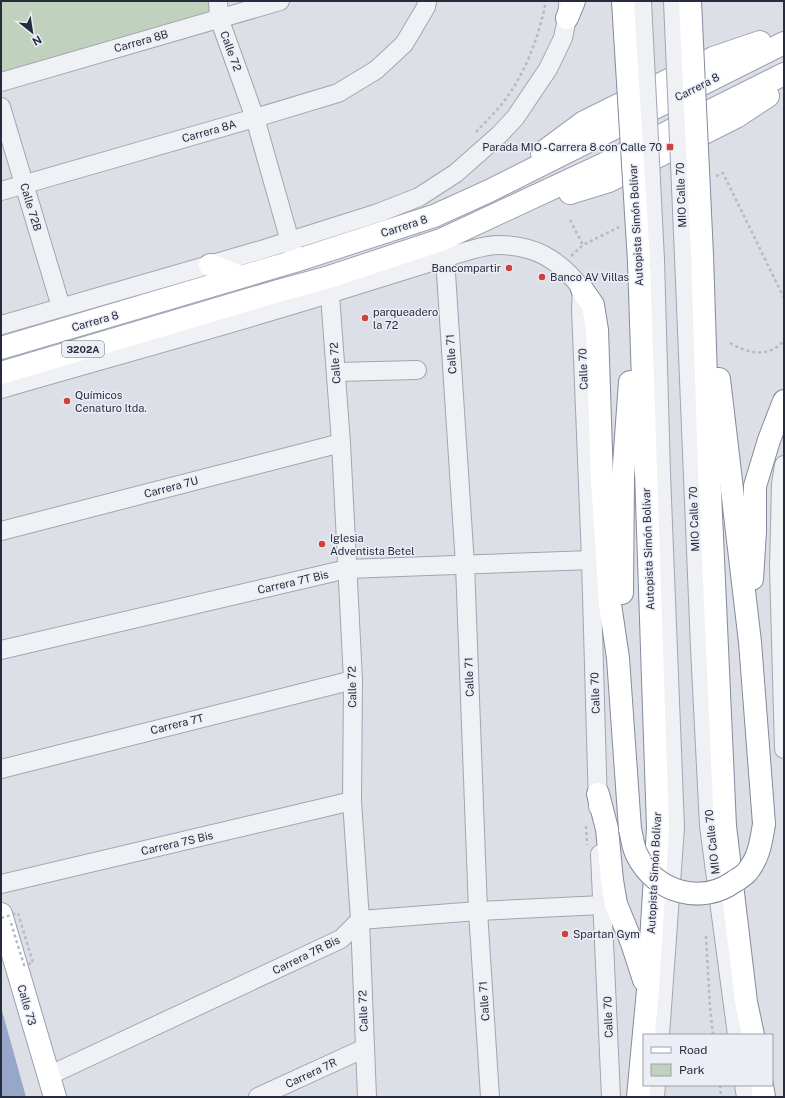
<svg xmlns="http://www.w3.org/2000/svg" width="785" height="1098" font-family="'Public Sans',sans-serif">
  <rect width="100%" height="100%" fill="#dddfe7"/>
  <!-- green -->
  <polygon fill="#c0d1be" points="1,1 218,1 219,18 1,82"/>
  <!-- water -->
  <polygon fill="#97a7c8" points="1,1007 26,1097 1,1097"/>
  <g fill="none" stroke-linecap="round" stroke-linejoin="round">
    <defs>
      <g id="minor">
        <polyline points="218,1 219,18 255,118 293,252"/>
        <polyline points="1,82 280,1"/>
        <polyline points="1,107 61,307"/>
        <polyline points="1,191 255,118 338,93 376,70 404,44 426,7 427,1"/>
        <polyline points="684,257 700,648 709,826 737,1035"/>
        <polyline points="445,258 465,565 478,911 490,1097"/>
        <polyline points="655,260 661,474 675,827 660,1035"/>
        <polyline points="329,282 341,443 353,680 352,801 360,920 367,1097"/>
        <polyline points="1,325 261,250 378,213 419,197 456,173 499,135 515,118 548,69 563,38 567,18 568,4"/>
        <polyline points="336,372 417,370"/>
        <path d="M1 389C111 357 222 327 332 293 367 282 403 271 438 260 455 255 481 245 498 245 535 245 560 260 582 289L581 308 591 560 598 807"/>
        <polyline points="784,465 781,484 779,567 784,749"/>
        <polyline points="1,531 341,443"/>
        <polyline points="1,650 347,569 591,560"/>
        <polyline points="1,769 353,680"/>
        <polyline points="600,854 611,1097"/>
        <polyline points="1,884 352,801"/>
        <polyline points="48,1076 341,939 360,920 478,911 603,905"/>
        <polyline points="744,1085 746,1097"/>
        <polyline points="258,1097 365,1048"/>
        <polyline points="655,1097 656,1085"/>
      </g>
      <g id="major">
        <polyline points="542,153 584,122 713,58 760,42"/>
        <polyline points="570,193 609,181 736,117 768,96"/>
        <polyline points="210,265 240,277"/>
        <polyline points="1,348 295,261 434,216 489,191 784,43"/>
        <polyline points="1,373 278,291 329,277 441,240 602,165 784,74"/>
        <polyline points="1,914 55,1097"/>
      </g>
      <g id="highway">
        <polyline points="567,18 574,1"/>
        <polyline points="702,255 709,470 725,826 746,1002 753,1035"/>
        <polyline points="582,289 593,305 597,330 602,480 610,604 618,658 630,829"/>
        <polyline points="719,379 750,642 764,824"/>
        <polyline points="752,579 755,531 755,486 769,440 784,401"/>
        <polyline points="622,593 623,478 630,382"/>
        <polyline points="598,794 607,829 612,880 616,904 632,943 644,980"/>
        <polyline points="762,1085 764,1097"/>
        <polyline points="638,1097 648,990 658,828 639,262"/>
      </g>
    </defs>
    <!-- minor casing -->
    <use href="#minor" stroke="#a2a5b1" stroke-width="20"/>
    <!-- major casing -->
    <use href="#major" stroke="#9ca1b3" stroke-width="24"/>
    <!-- highway casing -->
    <use href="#highway" stroke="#848a9e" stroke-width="24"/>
    <!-- path -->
    <g stroke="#b7bac2" stroke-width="2.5" stroke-dasharray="3 3" stroke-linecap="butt">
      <path d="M476 132C484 123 493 115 501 105 524 77 539 37 546 1"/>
      <polyline points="716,176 723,173 784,298"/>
      <polyline points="570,220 583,245"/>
      <polyline points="571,256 583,245 619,227"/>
      <path d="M730 343C750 354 767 358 784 341"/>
      <polyline points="586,826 587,845"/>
      <polyline points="706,936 710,1007 713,1035"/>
      <polyline points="720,1085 721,1097"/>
    </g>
    <!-- minor -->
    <use href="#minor" stroke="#f0f1f5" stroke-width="18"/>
    <!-- major -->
    <use href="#major" stroke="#fff" stroke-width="22"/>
    <!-- highway -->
    <use href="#highway" stroke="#fff" stroke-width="22"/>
    <defs>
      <g id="minor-bridge">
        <polyline points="642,1 655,260"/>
        <polyline points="673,1 684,257"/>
      </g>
      <g id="highway-bridge">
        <polyline points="623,1 639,262"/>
        <polyline points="690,1 702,255"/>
        <path d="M630 829C632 837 633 848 637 855 655 892 701 906 735 881 738 879 744 876 747 872 759 858 761 842 764 824"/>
      </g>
    </defs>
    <!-- minor-bridge casing -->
    <use href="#minor-bridge" stroke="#a2a5b1" stroke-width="20" stroke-linecap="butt"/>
    <!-- highway-bridge casing -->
    <use href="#highway-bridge" stroke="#848a9e" stroke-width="24" stroke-linecap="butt"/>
    <!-- path-bridge -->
    <polyline stroke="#b7bac2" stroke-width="2.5" stroke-dasharray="3 3" stroke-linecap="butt" points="1,918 18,913 33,963 24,965 10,920"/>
    <!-- minor-bridge -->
    <use href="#minor-bridge" stroke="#f0f1f5" stroke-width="18"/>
    <!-- highway-bridge -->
    <use href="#highway-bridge" stroke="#fff" stroke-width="22"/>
  </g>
  <!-- markers -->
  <g fill="#d0403e" stroke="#eceef5" stroke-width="1.5">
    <rect x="666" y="143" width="8" height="8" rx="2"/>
    <circle cx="509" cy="268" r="4"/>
    <circle cx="542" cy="277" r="4"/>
    <circle cx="365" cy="318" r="4"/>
    <circle cx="67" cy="401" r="4"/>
    <circle cx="322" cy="544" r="4"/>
    <circle cx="565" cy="934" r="4"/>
  </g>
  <g text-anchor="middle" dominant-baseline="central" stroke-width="3" stroke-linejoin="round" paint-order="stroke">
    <!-- shield labels -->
    <rect fill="#eceef5" stroke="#616675" stroke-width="1" x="62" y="341" width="42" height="16" rx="3"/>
    <g font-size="10" font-weight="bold" fill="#262b3e">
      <text x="83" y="349">3202A</text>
    </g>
    <!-- street labels -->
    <g font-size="11" fill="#262b3e" stroke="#eceef5">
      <text transform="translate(141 41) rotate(-16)">Carrera 8B</text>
      <text transform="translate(231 51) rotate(70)">Calle 72</text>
      <text transform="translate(697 87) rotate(-27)">Carrera 8</text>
      <text transform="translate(209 131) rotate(-16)">Carrera 8A</text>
      <text transform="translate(681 195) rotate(-92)">MIO Calle 70</text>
      <text transform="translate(31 207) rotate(73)">Calle 72B</text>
      <text transform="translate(636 225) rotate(-93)">Autopista Simón Bolívar</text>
      <text transform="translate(404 226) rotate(-18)">Carrera 8</text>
      <text transform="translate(95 321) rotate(-16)">Carrera 8</text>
      <text transform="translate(451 354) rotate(-94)">Calle 71</text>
      <text transform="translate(335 363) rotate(-94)">Calle 72</text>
      <text transform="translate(583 369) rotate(-92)">Calle 70</text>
      <text transform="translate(171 487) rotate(-15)">Carrera 7U</text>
      <text transform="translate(694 519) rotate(-92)">MIO Calle 70</text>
      <text transform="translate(648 549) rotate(-92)">Autopista Simón Bolívar</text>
      <text transform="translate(293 582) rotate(-13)">Carrera 7T Bis</text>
      <text transform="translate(469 677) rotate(-92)">Calle 71</text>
      <text transform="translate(352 687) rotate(-91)">Calle 72</text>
      <text transform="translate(595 693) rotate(-92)">Calle 70</text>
      <text transform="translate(177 724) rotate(-14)">Carrera 7T</text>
      <text transform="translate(712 842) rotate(-96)">MIO Calle 70</text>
      <text transform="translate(177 843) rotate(-13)">Carrera 7S Bis</text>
      <text transform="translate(654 873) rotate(-87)">Autopista Simón Bolívar</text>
      <text transform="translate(306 955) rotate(-26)">Carrera 7R Bis</text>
      <text transform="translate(484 1001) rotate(-94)">Calle 71</text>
      <text transform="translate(27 1005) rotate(74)">Calle 73</text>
      <text transform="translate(363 1011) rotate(-92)">Calle 72</text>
      <text transform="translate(608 1017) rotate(-92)">Calle 70</text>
      <text transform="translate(311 1073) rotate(-25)">Carrera 7R</text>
    </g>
    <!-- poi labels -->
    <g font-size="11" fill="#262b3e" stroke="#eceef5" text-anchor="start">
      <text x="662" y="147" text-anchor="end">Parada MIO - Carrera 8 con Calle 70</text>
      <text x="501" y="268" text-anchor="end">Bancompartir</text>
      <text x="550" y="277">Banco AV Villas</text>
      <text x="373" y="312">parqueadero<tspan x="373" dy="13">la 72</tspan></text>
      <text x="75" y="395">Químicos<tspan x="75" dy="13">Cenaturo ltda.</tspan></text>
      <text x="330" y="538">Iglesia<tspan x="330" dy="13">Adventista Betel</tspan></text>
      <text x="573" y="934">Spartan Gym</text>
    </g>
  </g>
  <!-- border -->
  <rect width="785" height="1098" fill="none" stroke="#262b3e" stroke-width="4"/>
  <!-- legend -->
  <rect x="643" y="1034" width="130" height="52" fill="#eceef5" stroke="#9da0ac"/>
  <rect x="651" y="1047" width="20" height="6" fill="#ffffff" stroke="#9da0ac"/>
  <text x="679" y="1054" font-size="12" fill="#262b3e">Road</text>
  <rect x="651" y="1064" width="20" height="12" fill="#c0d1be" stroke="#9da0ac"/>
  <text x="679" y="1074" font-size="12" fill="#262b3e">Park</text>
  <!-- north arrow -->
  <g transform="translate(32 32) rotate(150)" stroke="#eceef5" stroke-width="3" paint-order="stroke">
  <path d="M0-3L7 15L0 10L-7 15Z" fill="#262b3e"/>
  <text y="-6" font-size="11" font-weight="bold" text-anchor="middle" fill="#262b3e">N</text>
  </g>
</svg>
